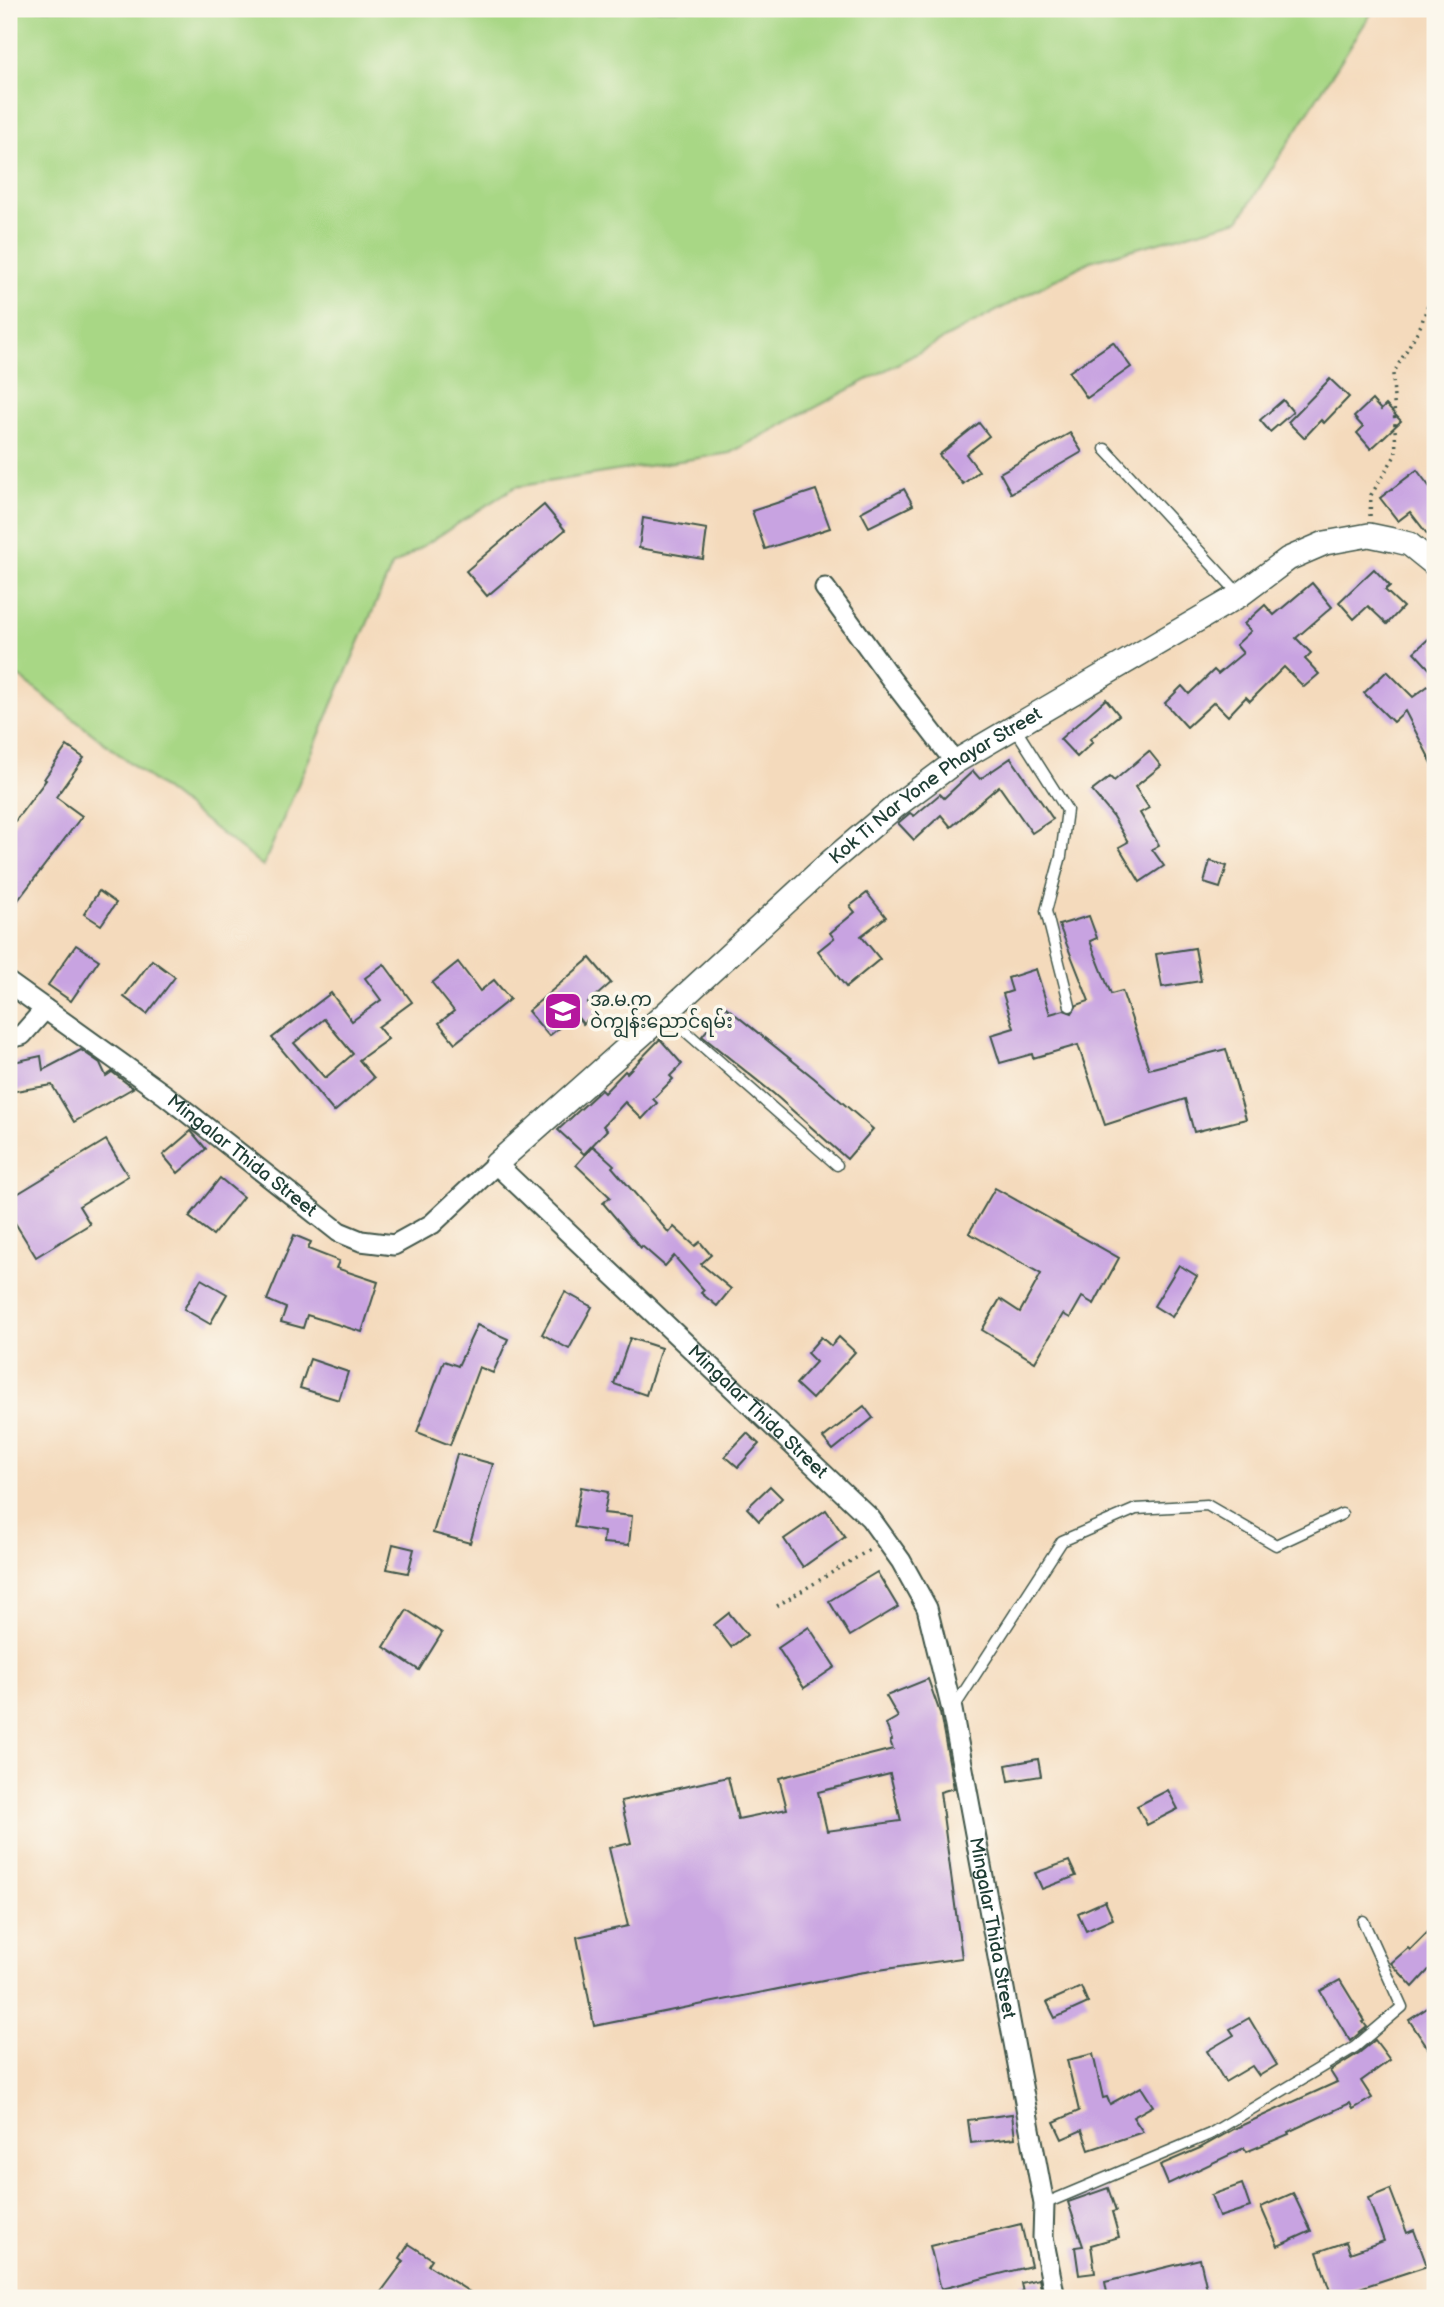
<svg xmlns="http://www.w3.org/2000/svg" width="1444" height="2307" font-family="'Balsamiq Sans','Noto Sans Myanmar',sans-serif">
  <rect width="100%" height="100%" fill="#fbf7ec"/>
  <filter id="ink" filterUnits="userSpaceOnUse"><feTurbulence type="fractalNoise" baseFrequency=".0143" numOctaves="2"/><feDisplacementMap in="SourceGraphic" scale="14" xChannelSelector="R" yChannelSelector="G"/><feConvolveMatrix kernelMatrix="1 2 1 2 8 2 1 2 1" color-interpolation-filters="sRGB"/></filter>
  <filter id="wash" filterUnits="userSpaceOnUse"><feTurbulence type="fractalNoise" baseFrequency=".00686" numOctaves="4" result="noise"/><feDisplacementMap in="SourceGraphic" scale="28" xChannelSelector="R" yChannelSelector="G"/><feGaussianBlur stdDeviation="1.57" result="paint"/><feColorMatrix in="noise" values="0 0 0 0 0 0 0 0 0 0 0 0 0 0 0 0 0 1.4 0 .05"/><feComposite in="paint" operator="in"/></filter>
  <g filter="url(#wash)">
    <rect width="100%" height="100%" fill="#f4dabc"/>
    <!-- green -->
    <polygon fill="#a8d785" stroke="#648a5c" stroke-width="2" points="9,9 1374,9 1239,220 1090,261 730,453 515,487 392,566 263,866 9,669"/>
    <g id="blocks">
      <!-- building -->
      <g fill="#c8a3e1" fill-rule="evenodd">
        <polygon points="1113,342 1131,367 1087,398 1069,372"/>
        <polygon points="1330,379 1349,397 1324,423 1321,420 1304,438 1288,422"/>
        <polygon points="1283,400 1293,412 1270,432 1260,420"/>
        <polygon points="1372,400 1381,410 1386,405 1401,421 1371,449 1357,433 1363,427 1354,417"/>
        <polygon points="979,423 989,436 966,454 979,471 963,484 939,455"/>
        <polygon points="1070,433 1082,452 1011,493 1000,473"/>
        <polygon points="1417,470 1435,494 1435,544 1410,512 1398,521 1380,498"/>
        <polygon points="904,489 913,505 869,527 861,512"/>
        <polygon points="816,490 830,528 765,549 752,511"/>
        <polygon points="544,505 565,530 487,596 466,571"/>
        <polygon points="643,518 707,529 703,559 639,548"/>
        <polygon points="1374,569 1390,586 1385,590 1403,607 1387,624 1368,606 1354,619 1339,602"/>
        <polygon points="1312,583 1332,607 1296,638 1311,653 1305,659 1319,674 1304,687 1284,667 1250,701 1246,697 1228,716 1214,702 1187,727 1165,703 1182,686 1189,694 1214,670 1218,674 1243,653 1236,645 1251,631 1244,624 1265,605 1274,615"/>
        <polygon points="1435,633 1435,675 1414,652"/>
        <polygon points="1387,671 1413,697 1435,681 1435,769 1405,711 1393,722 1364,693"/>
        <polygon points="1106,699 1119,715 1090,739 1093,742 1077,757 1060,739"/>
        <polygon points="67,746 84,758 56,797 82,816 9,912 9,829 46,780 44,779"/>
        <polygon points="1149,751 1161,766 1135,787 1149,808 1140,813 1159,845 1152,849 1164,866 1140,882 1119,847 1128,842 1112,815 1092,791 1110,777 1114,781"/>
        <polygon points="1011,758 1053,819 1032,833 999,786 951,827 941,815 914,840 898,823 910,813 914,816 940,794 944,798 973,771 980,779"/>
        <polygon points="1210,861 1227,866 1220,888 1204,883"/>
        <polygon points="99,891 116,903 101,925 84,914"/>
        <polygon points="867,893 886,917 861,936 880,959 846,987 818,951 834,938 830,933 855,912 850,906"/>
        <polygon points="1089,916 1097,938 1090,941 1111,994 1122,991 1149,1069 1226,1049 1246,1119 1194,1132 1185,1099 1105,1125 1078,1045 1033,1058 1032,1054 1000,1063 991,1035 1014,1028 1003,994 1012,991 1008,978 1036,969 1050,1014 1064,1010 1072,1013 1077,1005 1089,1001 1059,925"/>
        <polygon points="76,945 99,960 71,1001 48,985"/>
        <polygon points="1195,948 1201,981 1162,987 1156,954"/>
        <polygon points="590,958 611,983 588,1003 596,1012 583,1024 575,1014 549,1036 528,1011"/>
        <polygon points="152,960 175,977 147,1014 124,997"/>
        <polygon points="458,962 480,991 494,980 510,999 455,1043 439,1023 454,1011 432,983"/>
        <path d="M384 964 412 1002 378 1027 388 1039 359 1060 374 1078 334 1112 272 1038 331 993 352 1021 381 1000 365 978ZM324 1019 353 1054 325 1078 294 1043Z"/>
        <polygon points="726,1007 814,1078 873,1129 847,1159 774,1094 702,1036"/>
        <polygon points="660,1039 682,1064 670,1076 673,1079 653,1099 657,1103 642,1119 625,1102 603,1126 607,1130 584,1154 558,1130 601,1090 604,1093 625,1071 627,1073"/>
        <polygon points="81,1050 100,1063 106,1076 112,1072 133,1088 74,1122 52,1085 9,1092 9,1063 41,1056 43,1070"/>
        <polygon points="191,1131 206,1149 178,1173 163,1155"/>
        <polygon points="106,1140 128,1176 79,1206 90,1224 36,1257 9,1213 9,1199"/>
        <polygon points="593,1146 614,1165 612,1167 669,1233 674,1227 695,1246 700,1242 711,1255 701,1264 731,1289 717,1306 701,1293 704,1290 674,1256 665,1266 642,1246 641,1248 603,1203 610,1197 576,1165"/>
        <polygon points="220,1178 243,1197 213,1235 189,1217"/>
        <polygon points="995,1188 1119,1258 1094,1304 1082,1297 1070,1318 1063,1314 1035,1362 982,1330 1000,1299 1020,1312 1041,1274 969,1233"/>
        <polygon points="294,1235 311,1242 308,1249 339,1261 336,1268 378,1282 362,1332 307,1315 303,1328 281,1322 286,1308 267,1300"/>
        <polygon points="1179,1265 1197,1276 1172,1317 1154,1306"/>
        <polygon points="201,1279 227,1294 210,1324 184,1309"/>
        <polygon points="565,1292 592,1307 569,1349 542,1334"/>
        <polygon points="477,1325 508,1339 493,1373 479,1367 450,1445 417,1432 444,1361 458,1366"/>
        <polygon points="821,1337 831,1346 839,1337 855,1352 812,1399 796,1384 816,1362 807,1353"/>
        <polygon points="630,1338 661,1348 646,1395 614,1384"/>
        <polygon points="310,1359 348,1372 339,1400 300,1388"/>
        <polygon points="864,1406 873,1418 833,1450 823,1438"/>
        <polygon points="747,1433 759,1444 738,1467 725,1456"/>
        <polygon points="457,1454 493,1464 470,1543 433,1533"/>
        <polygon points="770,1486 782,1498 759,1521 747,1508"/>
        <polygon points="581,1487 608,1492 604,1513 632,1516 629,1545 603,1543 604,1532 574,1527"/>
        <polygon points="826,1510 845,1537 803,1567 784,1539"/>
        <polygon points="393,1544 414,1549 408,1573 387,1569"/>
        <polygon points="877,1572 898,1607 850,1636 829,1601"/>
        <polygon points="407,1610 442,1633 419,1670 384,1647"/>
        <polygon points="729,1613 747,1635 731,1647 714,1625"/>
        <polygon points="809,1627 835,1667 804,1688 778,1648"/>
        <path d="M928 1679 940 1713 954 1788 940 1792 962 1958 858 1973 594 2026 577 1937 628 1926 609 1848 631 1843 621 1801 728 1777 738 1819 787 1809 779 1778 893 1749 890 1741 892 1740 886 1724 898 1717 886 1696ZM890 1774 901 1821 827 1831 818 1792Z"/>
        <polygon points="1038,1759 1041,1776 1009,1781 1006,1765"/>
        <polygon points="1168,1790 1178,1809 1147,1825 1137,1806"/>
        <polygon points="1069,1861 1076,1876 1042,1889 1035,1873"/>
        <polygon points="1105,1901 1113,1919 1086,1931 1078,1913"/>
        <polygon points="1435,1925 1435,1963 1413,1987 1391,1963 1408,1948 1410,1950"/>
        <polygon points="1340,1980 1365,2021 1363,2022 1367,2027 1350,2041 1320,1991"/>
        <polygon points="1081,1987 1088,2003 1055,2018 1047,2002"/>
        <polygon points="1435,2003 1435,2059 1409,2020"/>
        <polygon points="1249,2018 1277,2065 1259,2076 1252,2066 1225,2082 1207,2051 1234,2035 1230,2029"/>
        <polygon points="1375,2040 1390,2060 1361,2081 1372,2098 1353,2109 1350,2103 1288,2132 1289,2134 1246,2152 1244,2148 1168,2184 1160,2165 1200,2148 1236,2128 1337,2082 1330,2071 1359,2053"/>
        <polygon points="1093,2054 1103,2098 1107,2097 1110,2104 1141,2087 1153,2106 1133,2117 1143,2132 1089,2150 1082,2130 1062,2139 1054,2122 1079,2111 1067,2060"/>
        <polygon points="1012,2114 1015,2138 971,2143 968,2120"/>
        <polygon points="1242,2184 1250,2207 1219,2217 1211,2195"/>
        <polygon points="1108,2188 1116,2211 1112,2212 1119,2237 1091,2245 1095,2273 1079,2275 1075,2247 1083,2246 1068,2202"/>
        <polygon points="1390,2189 1407,2233 1414,2230 1427,2266 1332,2297 1317,2252 1346,2242 1350,2253 1384,2241 1368,2198"/>
        <polygon points="1293,2193 1311,2231 1278,2246 1261,2207"/>
        <polygon points="1021,2224 1031,2266 941,2289 930,2246"/>
        <polygon points="409,2244 432,2259 428,2265 479,2298 390,2298 381,2292 404,2261 400,2258"/>
        <polygon points="1200,2259 1209,2298 1108,2298 1105,2282"/>
        <polygon points="1039,2279 1043,2298 1024,2298 1021,2283"/>
      </g>
    </g>
  </g>
  <g filter="url(#ink)">
    <use href="#blocks" fill-opacity="0" stroke="#3f5548" stroke-width="2"/>
    <g fill="none" stroke-linecap="round" stroke-linejoin="round">
      <defs>
        <g id="service">
          <polyline points="1105,449 1240,595"/>
          <polyline points="1015,728 1067,810 1061,856 1046,911 1070,1006"/>
          <polyline points="666,1014 837,1165"/>
          <polyline points="953,1709 1062,1541 1136,1509 1207,1505 1276,1545 1342,1514"/>
          <polyline points="1044,2204 1210,2134 1355,2047 1402,2007 1363,1921"/>
        </g>
        <g id="minor">
          <polyline points="825,588 891,679 955,762"/>
          <path id="s1" d="M9 983 165 1095 339 1232 361 1241 394 1245 432 1224 496 1164 870 1518 901 1561 927 1608 952 1710 1044 2204 1043 2237 1055 2298"/>
          <polyline points="9,1038 22,1035 45,1009"/>
        </g>
        <g id="tertiary">
          <path id="s2" d="M496 1164 665 1014 830 862 896 806 955 762 1240 595 1288 559 1325 543 1369 535 1393 540 1409 544 1435 565"/>
        </g>
      </defs>
      <!-- service casing -->
      <use href="#service" stroke="#3f5548" stroke-width="13"/>
      <!-- minor casing -->
      <use href="#minor" stroke="#3f5548" stroke-width="23"/>
      <!-- tertiary casing -->
      <use href="#tertiary" stroke="#3f5548" stroke-width="26"/>
      <!-- path -->
      <g stroke="#3f5548" stroke-width="3.5" stroke-dasharray="2 5" stroke-linecap="butt">
        <polyline points="1370,516 1371,495 1396,454 1393,374 1421,325 1435,284"/>
        <polyline points="777,1606 869,1550"/>
      </g>
      <!-- service -->
      <use href="#service" stroke="#fff" stroke-width="10"/>
      <!-- minor -->
      <use href="#minor" stroke="#fff" stroke-width="19"/>
      <!-- tertiary -->
      <use href="#tertiary" stroke="#fff" stroke-width="23"/>
    </g>
  </g>
  <!-- icons -->
  <defs>
    <symbol id="school-square" viewBox="-11 -11 22 22"><rect x="-9" y="-9" width="18" height="18" rx="4" fill="#b5179e" stroke="#fbf7ec"/><path d="M0-5L7-2L0 1L-7-2ZM-4 1L0 2.5L4 1V4Q0 6-4 4Z" fill="#fff"/></symbol>
  </defs>
  <g fill-rule="evenodd">
    <use href="#school-square" x="541" y="989" width="44" height="44"/>
  </g>
  <g text-anchor="middle" dominant-baseline="central" stroke-width="7" stroke-linejoin="round" paint-order="stroke">
    <!-- street labels -->
    <g font-size="19" fill="#1f3d34" stroke="#fbf7ec">
      <text stroke="none"><textPath href="#s2" startOffset="581">Kok Ti Nar Yone Phayar Street</textPath></text>
      <text stroke="none"><textPath href="#s1" startOffset="290">Mingalar Thida Street</textPath></text>
      <text stroke="none"><textPath href="#s1" startOffset="962">Mingalar Thida Street</textPath></text>
      <text stroke="none"><textPath href="#s1" startOffset="1550">Mingalar Thida Street</textPath></text>
    </g>
    <!-- poi labels -->
    <g font-size="19" fill="#1f3d34" stroke="#fbf7ec" text-anchor="start">
      <text x="590" y="1000">အ.မ.က<tspan x="590" dy="22">ဝဲကျွန်းညောင်ရမ်း</tspan></text>
    </g>
  </g>
  <!-- margin -->
  <rect width="1444" height="2307" fill="none" stroke="#fbf7ec" stroke-width="35"/>
</svg>
